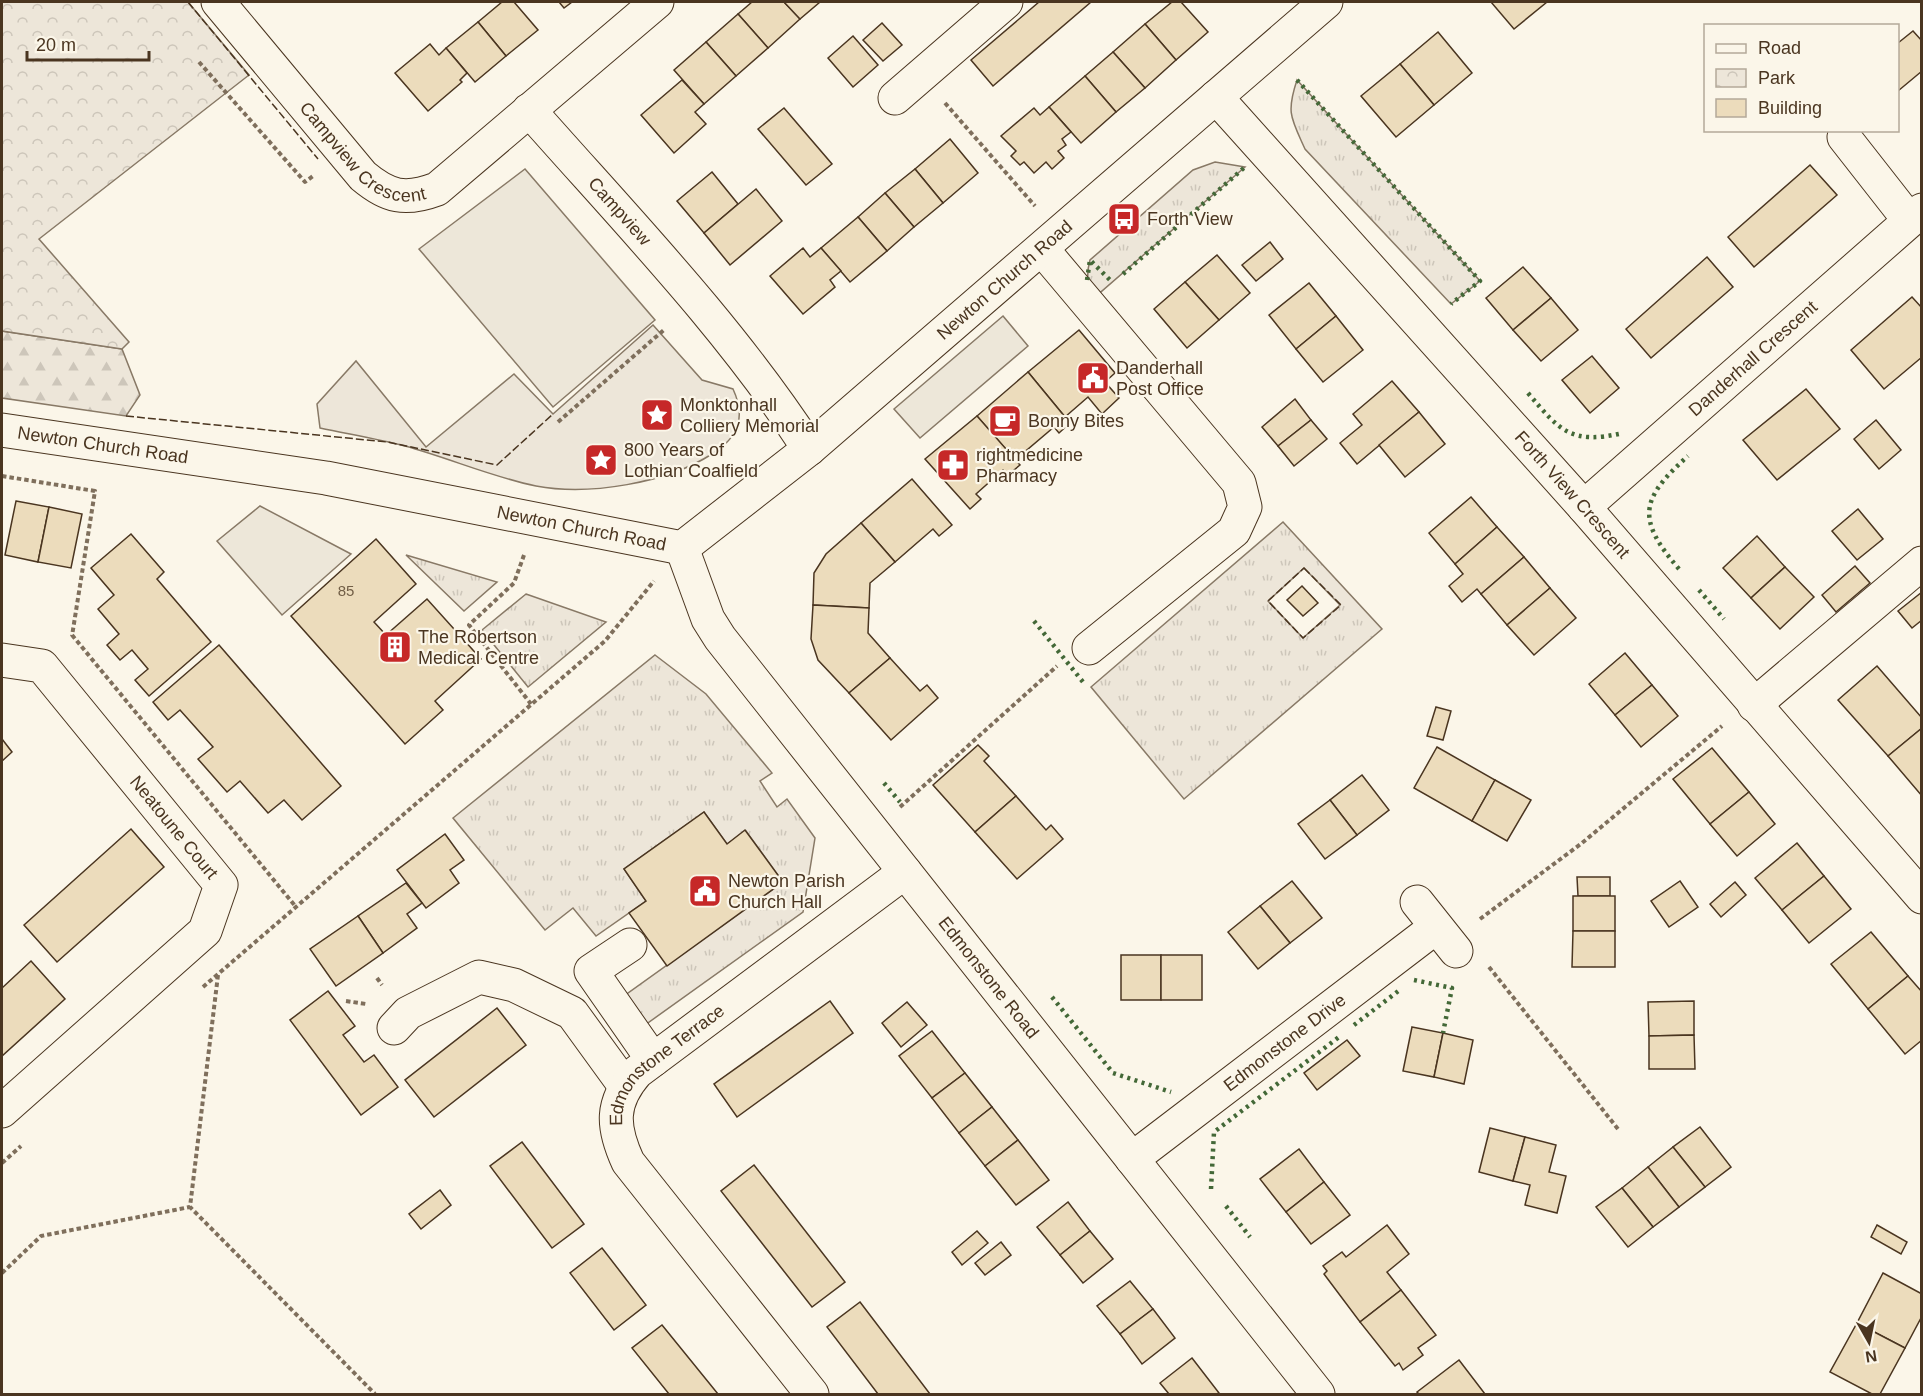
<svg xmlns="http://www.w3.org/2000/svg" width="1923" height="1396" font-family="Arial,sans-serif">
  <defs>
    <pattern id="grass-tufts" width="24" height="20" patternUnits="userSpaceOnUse" patternTransform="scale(1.5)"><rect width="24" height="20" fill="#ede6d9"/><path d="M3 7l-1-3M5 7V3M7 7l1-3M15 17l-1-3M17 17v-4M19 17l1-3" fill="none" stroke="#cdc6ba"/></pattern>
    <pattern id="forest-firs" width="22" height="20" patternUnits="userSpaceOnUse" patternTransform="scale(1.5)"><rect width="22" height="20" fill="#ede6d9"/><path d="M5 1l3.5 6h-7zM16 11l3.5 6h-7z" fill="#cdc6ba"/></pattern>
    <pattern id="park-crowns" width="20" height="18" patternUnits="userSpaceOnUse" patternTransform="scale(1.5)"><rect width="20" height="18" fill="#ede6d9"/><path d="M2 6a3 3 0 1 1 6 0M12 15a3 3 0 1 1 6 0" fill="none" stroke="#cdc6ba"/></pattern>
  </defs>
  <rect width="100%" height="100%" fill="#fbf6e9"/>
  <!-- grass -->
  <g fill="url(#grass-tufts)" stroke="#887966" stroke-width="1.5" fill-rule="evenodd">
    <path d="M1297 80 1480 281 1451 304 1305 149C1291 118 1286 113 1297 80Z"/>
    <path d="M1215 162 1245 167 1095 297C1087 284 1086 275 1090 260L1193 170Z"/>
    <path d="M1283 522 1382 629 1184 799 1091 687ZM1304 568 1340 605 1303 638 1268 601Z"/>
    <polygon points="406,555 497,582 464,611"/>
    <polygon points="526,594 606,622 528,687 482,630"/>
    <polygon points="655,655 706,694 772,773 760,781 777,807 787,799 815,838 803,912 645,1025 624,996 783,882 746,831 727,844 704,812 624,869 646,901 596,936 573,908 545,930 453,818"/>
  </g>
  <!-- forest -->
  <polygon fill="url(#forest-firs)" stroke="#887966" stroke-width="1.5" points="2,331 122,349 140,395 126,416 2,398"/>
  <!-- park -->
  <polygon fill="url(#park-crowns)" stroke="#887966" stroke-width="1.5" points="2,2 188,2 249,75 39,239 129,342 122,349 2,331"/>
  <!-- garden -->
  <path fill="#ede6d9" stroke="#887966" stroke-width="1.5" d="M653 325 702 380 733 389C746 417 739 437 712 454 667 483 589 496 536 486 492 477 449 458 405 446 377 439 348 434 320 428L317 404 356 361 426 447 514 374 553 414Z"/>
  <!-- parking -->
  <g fill="#ede7d9" stroke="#887966" stroke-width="1.5">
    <polygon points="525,169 655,320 553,407 419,249"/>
    <polygon points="1003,316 1028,346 920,438 894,409"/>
    <polygon points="260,506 351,554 282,615 217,541"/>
  </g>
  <!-- building -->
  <g fill="#ecdcbc" stroke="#4a3520" stroke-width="1.5">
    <polygon points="502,2 514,2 538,30 506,56 478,22"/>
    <polygon points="559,2 572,2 564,8"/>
    <polygon points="752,2 784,2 800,19 768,48 738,14"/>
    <polygon points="784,2 820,2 800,19"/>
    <polygon points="1039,2 1091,2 993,86 971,60"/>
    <polygon points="1172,2 1181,2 1208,32 1176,60 1145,24"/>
    <polygon points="1491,2 1547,2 1514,29"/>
    <polygon points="738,14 768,48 736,76 706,42"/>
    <polygon points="478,22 506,56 475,82 446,48"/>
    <polygon points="882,23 902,45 883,61 863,40"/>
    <polygon points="1145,24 1176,60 1145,88 1113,52"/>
    <polygon points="1913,31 1922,41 1922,71 1898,91 1898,43"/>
    <polygon points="1438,32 1472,73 1434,105 1400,64"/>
    <polygon points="853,36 878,65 853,87 828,58"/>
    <polygon points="706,42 736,76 704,104 674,70"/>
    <polygon points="430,44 439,55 446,48 467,73 460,80 462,82 428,111 395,73"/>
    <polygon points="1113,52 1145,88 1116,112 1085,76"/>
    <polygon points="1400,64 1434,105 1396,137 1361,96"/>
    <polygon points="1085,76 1116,112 1081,143 1049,107"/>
    <polygon points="682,80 704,104 695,112 706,124 674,153 641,115"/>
    <polygon points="1049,107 1071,132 1062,139 1066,145 1058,151 1064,158 1052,169 1046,162 1034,173 1024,162 1020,165 1011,156 1016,151 1001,136 1034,108 1040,115"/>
    <polygon points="784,108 832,164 806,185 758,129"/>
    <polygon points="950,139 978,173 943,203 915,169"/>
    <polygon points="1810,165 1837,195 1754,267 1728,237"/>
    <polygon points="915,169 943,203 914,227 885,193"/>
    <polygon points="712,172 738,204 704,233 677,201"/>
    <polygon points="756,189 782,221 730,265 704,233"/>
    <polygon points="885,193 914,227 887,251 858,217"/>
    <polygon points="858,217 887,251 850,282 821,248"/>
    <polygon points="1270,242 1283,259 1256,281 1242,265"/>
    <polygon points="803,248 810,257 821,248 841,271 830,280 835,287 803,314 770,276"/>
    <polygon points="1217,255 1250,293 1219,320 1185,282"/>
    <polygon points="1707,257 1733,287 1651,358 1626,329"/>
    <polygon points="1523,267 1551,298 1513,330 1486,298"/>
    <polygon points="1185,282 1219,320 1187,348 1154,309"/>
    <polygon points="1309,283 1336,316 1296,349 1269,315"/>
    <polygon points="1912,297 1922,308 1922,357 1884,389 1851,350"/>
    <polygon points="1551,298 1578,330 1541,361 1513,330"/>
    <polygon points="1336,316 1363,350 1323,382 1296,349"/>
    <polygon points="1079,330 1115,373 1105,382 1119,398 1102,414 1088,397 1065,417 1028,372"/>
    <polygon points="1592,356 1619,388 1590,413 1562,380"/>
    <polygon points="1028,372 1070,423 1059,433 1054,427 1015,460 977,416"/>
    <polygon points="1392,381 1419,412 1357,464 1340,443 1362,425 1353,414"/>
    <polygon points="1806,389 1840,429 1777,480 1743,440"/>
    <polygon points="1295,399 1311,420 1278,446 1262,427"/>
    <polygon points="1419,412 1445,444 1405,477 1379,445"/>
    <polygon points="977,416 1020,465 1008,475 1003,470 976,494 981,499 970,509 925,459"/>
    <polygon points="1311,420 1327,439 1294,466 1278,446"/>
    <polygon points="1876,420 1901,450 1879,469 1854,439"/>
    <polygon points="912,479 952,525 939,536 933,529 895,562 861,523"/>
    <polygon points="1471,497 1497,527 1455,564 1429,533"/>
    <polygon points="16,501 49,507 38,562 5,555"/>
    <polygon points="49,507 82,514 71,568 38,562"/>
    <polygon points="1858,509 1883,539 1857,560 1832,531"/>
    <polygon points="861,523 895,562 870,583 869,608 813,605 814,573 826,554"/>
    <polygon points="1497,527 1524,557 1481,594 1477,589 1462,602 1449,586 1463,574 1455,564"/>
    <polygon points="131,534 164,572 157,579 211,642 149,696 135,680 148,669 132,650 120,660 107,645 119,634 98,609 114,595 91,568"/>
    <polygon points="1757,536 1785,567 1751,598 1723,568"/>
    <polygon points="376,539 416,584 374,622 386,635 427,599 481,659 435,701 443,710 405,744 291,616"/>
    <polygon points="1524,557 1550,588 1507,625 1481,594"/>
    <polygon points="1855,566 1870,583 1836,612 1822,595"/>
    <polygon points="1785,567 1814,597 1780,629 1751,598"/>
    <polygon points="1302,586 1318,603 1303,616 1287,600"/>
    <polygon points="1550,588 1576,618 1534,655 1507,625"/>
    <polygon points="1922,592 1922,620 1912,628 1898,611"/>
    <polygon points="813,605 869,608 868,633 890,658 849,693 818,660 811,639"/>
    <polygon points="219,645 341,786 302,820 284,800 268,813 240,781 227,792 198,759 213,747 180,710 168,720 153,702"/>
    <polygon points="1625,653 1652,685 1615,715 1589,684"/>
    <polygon points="890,658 920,691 927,685 938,698 891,740 849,693"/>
    <polygon points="1877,666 1922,718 1922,728 1888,756 1838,700"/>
    <polygon points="1652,685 1678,716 1641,747 1615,715"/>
    <polygon points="1436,707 1451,711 1443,740 1427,736"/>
    <polygon points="1922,728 1922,796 1888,756"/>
    <polygon points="2,739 12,752 2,761"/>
    <polygon points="978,745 989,756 984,761 1016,796 975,832 933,785"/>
    <polygon points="1437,747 1495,780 1472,821 1414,788"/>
    <polygon points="1712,748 1749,792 1710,824 1673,779"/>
    <polygon points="1362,775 1389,810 1357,835 1330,800"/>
    <polygon points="1495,780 1531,800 1507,841 1472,821"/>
    <polygon points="1749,792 1775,824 1737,856 1710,824"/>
    <polygon points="1016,796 1046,830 1051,825 1063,839 1017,879 975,832"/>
    <polygon points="1330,800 1357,835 1325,859 1298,824"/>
    <polygon points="704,812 727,844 745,830 783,882 667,966 629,913 646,901 624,869"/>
    <polygon points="131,829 164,867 57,962 24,925"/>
    <polygon points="445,834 464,860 450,870 459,883 426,908 397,870"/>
    <polygon points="1797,843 1824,876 1782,910 1755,878"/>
    <polygon points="1824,876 1851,909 1809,943 1782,910"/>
    <polygon points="1577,877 1610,877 1610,896 1578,896"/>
    <polygon points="1292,881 1322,918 1290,943 1260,906"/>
    <polygon points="1680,881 1698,907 1669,927 1651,901"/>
    <polygon points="1735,882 1746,895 1721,917 1710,904"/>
    <polygon points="406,883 422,903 407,914 417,928 383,953 358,916"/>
    <rect x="1573" y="896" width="42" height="35"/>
    <polygon points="1260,906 1290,943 1258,969 1228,932"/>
    <polygon points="358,916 383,953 336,986 310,949"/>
    <polygon points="1573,931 1615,931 1615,967 1572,967"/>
    <polygon points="1871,932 1908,976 1868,1009 1831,964"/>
    <rect x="1121" y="955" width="40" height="45"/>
    <rect x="1161" y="955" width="41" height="45"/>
    <polygon points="31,961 65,999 2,1056 2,988"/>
    <polygon points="1908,976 1922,992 1922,1040 1905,1054 1868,1009"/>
    <polygon points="328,991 355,1026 343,1035 364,1062 374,1055 398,1087 361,1115 290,1020"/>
    <polygon points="830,1001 853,1033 737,1117 714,1084"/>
    <polygon points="1694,1001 1694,1035 1649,1036 1648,1002"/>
    <polygon points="907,1002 927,1025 901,1047 882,1023"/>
    <polygon points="497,1008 526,1045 434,1117 405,1080"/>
    <polygon points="1412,1027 1443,1033 1434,1077 1403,1071"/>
    <polygon points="932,1031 965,1073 932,1098 899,1056"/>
    <polygon points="1443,1033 1473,1040 1464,1084 1434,1077"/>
    <polygon points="1694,1035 1695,1069 1649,1069 1649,1036"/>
    <polygon points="1347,1040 1360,1056 1317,1090 1304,1073"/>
    <polygon points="965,1073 992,1107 959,1133 932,1098"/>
    <polygon points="992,1107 1018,1140 985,1166 959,1133"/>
    <polygon points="1700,1127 1731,1167 1705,1187 1673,1147"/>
    <polygon points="1490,1128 1525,1137 1513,1181 1479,1172"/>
    <polygon points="1525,1137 1556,1145 1549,1172 1566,1176 1557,1213 1525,1205 1530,1185 1513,1181"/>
    <polygon points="1018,1140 1049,1180 1016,1205 985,1166"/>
    <polygon points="522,1142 584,1224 552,1248 490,1166"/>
    <polygon points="1673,1147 1705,1187 1679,1207 1648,1167"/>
    <polygon points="1299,1149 1324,1182 1286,1212 1260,1179"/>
    <polygon points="754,1165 845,1282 812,1307 721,1191"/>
    <polygon points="1648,1167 1679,1207 1653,1227 1622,1188"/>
    <polygon points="1324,1182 1350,1215 1311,1244 1286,1212"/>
    <polygon points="1622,1188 1653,1227 1628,1247 1596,1207"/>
    <polygon points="440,1190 451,1205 421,1229 409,1214"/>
    <polygon points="1068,1202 1090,1231 1060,1255 1037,1227"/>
    <polygon points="1387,1225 1409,1254 1387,1272 1401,1290 1360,1322 1324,1274 1327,1271 1323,1266 1342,1252 1346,1257"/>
    <polygon points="1877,1225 1907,1242 1901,1254 1871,1237"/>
    <polygon points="977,1231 988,1243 962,1265 952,1252"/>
    <polygon points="1090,1231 1113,1259 1083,1283 1060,1255"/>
    <polygon points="1001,1242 1011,1255 985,1275 975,1263"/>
    <polygon points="602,1248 646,1305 614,1330 570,1273"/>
    <polygon points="1883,1273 1922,1294 1922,1316 1905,1348 1857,1323"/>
    <polygon points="1130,1281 1153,1309 1120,1334 1097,1306"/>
    <polygon points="1401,1290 1436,1335 1418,1348 1423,1355 1403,1370 1399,1363 1395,1366 1360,1322"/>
    <polygon points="860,1302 930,1394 878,1394 827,1327"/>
    <polygon points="1153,1309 1175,1338 1142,1364 1120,1334"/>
    <polygon points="1857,1323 1905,1348 1880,1394 1872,1394 1830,1372"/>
    <polygon points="662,1325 718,1394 669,1394 632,1348"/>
    <polygon points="1192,1358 1219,1393 1217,1394 1169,1394 1160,1383"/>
    <polygon points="1459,1360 1485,1394 1419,1394 1417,1392"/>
  </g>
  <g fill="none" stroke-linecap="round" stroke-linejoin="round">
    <defs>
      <g id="minor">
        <path id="s1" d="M218 2 363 176C388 197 405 201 437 189L657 2"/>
        <path id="s2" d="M1216 97 1584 507 1922 897"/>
        <polyline points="895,98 1006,2"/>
        <path id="s3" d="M529 110C626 220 729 326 809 449"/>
        <polyline points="1844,137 1909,220"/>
        <polyline points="1042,249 1239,483 1245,507 1234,531 1089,648"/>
        <path id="s4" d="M2 430 326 478 682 548 809 449 1326 2"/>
        <path id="s5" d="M1584 507 1922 210"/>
        <path id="s6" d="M682 548 708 619 720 638 1318 1394"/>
        <path id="s7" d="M2 660 42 666 221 885 205 931 2 1111"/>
        <polyline points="1754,705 1922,563"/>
        <polyline points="1417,902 1456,951"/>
        <polyline points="630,945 591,971 653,1060"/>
        <polyline points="394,1028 408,1013 479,977 514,985 572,1013 625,1086"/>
        <path id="s8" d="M1132 1159 1436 927"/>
        <path id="s9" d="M812 1394 628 1162C612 1127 610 1103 637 1072L905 872"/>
      </g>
    </defs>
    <!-- minor casing -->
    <use href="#minor" stroke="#4a3520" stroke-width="35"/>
    <!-- path -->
    <g stroke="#7f6f5c" stroke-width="4" stroke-dasharray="4.5 3" stroke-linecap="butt">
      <polyline points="199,62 305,182 313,176"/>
      <polyline points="945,103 1035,206"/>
      <polyline points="558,422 665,329"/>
      <polyline points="2,476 95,491 72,636"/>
      <polyline points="524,555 514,583 469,625 531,704"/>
      <polyline points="72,635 296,907"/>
      <polyline points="900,807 1057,666"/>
      <polyline points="1480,919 1582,843 1722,726"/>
      <polyline points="1489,967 1618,1129"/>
      <polyline points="218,975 190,1207 375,1394"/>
      <polyline points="377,978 382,985"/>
      <polyline points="203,987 605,641 654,581"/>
      <polyline points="346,1001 366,1004"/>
      <polyline points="2,1163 21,1146"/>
      <polyline points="2,1273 41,1236 190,1207"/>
    </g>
    <!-- minor -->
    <use href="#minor" stroke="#fbf6e9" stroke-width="33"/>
    <!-- hedge -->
    <g stroke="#436837" stroke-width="4.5" stroke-dasharray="3 4.5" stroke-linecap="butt">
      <polyline points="1297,80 1480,281 1451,304"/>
      <polyline points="1123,274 1245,167"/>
      <polyline points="1087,280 1090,260 1112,282"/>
      <path d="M1528 393C1560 431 1571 445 1623 433"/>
      <path d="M1679 569C1636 519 1640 499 1688 456"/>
      <polyline points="1699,590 1724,619"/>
      <polyline points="1034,621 1083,682"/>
      <polyline points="884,783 900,802"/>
      <polyline points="1414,980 1452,988 1443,1033"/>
      <polyline points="1052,997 1113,1073 1171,1092"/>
      <polyline points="1354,1025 1401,989"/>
      <polyline points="1211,1189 1214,1132 1339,1037"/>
      <polyline points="1226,1206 1250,1237"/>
    </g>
    <!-- fence -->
    <g stroke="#4a3520" stroke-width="1.5" stroke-dasharray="8 3" stroke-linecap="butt">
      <polyline points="188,2 318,159"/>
      <polyline points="126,416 387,442 497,465 553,414"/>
      <polygon points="1304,568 1341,605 1303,638 1268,601"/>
    </g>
  </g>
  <!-- icons -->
  <defs>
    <symbol id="bus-square" viewBox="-11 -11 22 22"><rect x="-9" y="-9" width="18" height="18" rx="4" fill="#c62828" stroke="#fbf6e9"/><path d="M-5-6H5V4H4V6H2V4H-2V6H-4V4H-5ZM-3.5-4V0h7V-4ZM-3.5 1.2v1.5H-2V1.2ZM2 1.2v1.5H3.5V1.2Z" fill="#fff"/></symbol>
    <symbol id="civic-square" viewBox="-11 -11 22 22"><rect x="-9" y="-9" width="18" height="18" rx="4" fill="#c62828" stroke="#fbf6e9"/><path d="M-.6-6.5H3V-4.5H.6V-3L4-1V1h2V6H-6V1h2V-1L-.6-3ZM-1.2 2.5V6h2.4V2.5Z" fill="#fff"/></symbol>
    <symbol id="sight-square" viewBox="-11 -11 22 22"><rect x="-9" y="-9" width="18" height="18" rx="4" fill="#c62828" stroke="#fbf6e9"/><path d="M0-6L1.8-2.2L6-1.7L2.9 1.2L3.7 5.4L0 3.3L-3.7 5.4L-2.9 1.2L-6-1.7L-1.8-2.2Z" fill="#fff"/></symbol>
    <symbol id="cafe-square" viewBox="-11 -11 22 22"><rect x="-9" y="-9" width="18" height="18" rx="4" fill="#c62828" stroke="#fbf6e9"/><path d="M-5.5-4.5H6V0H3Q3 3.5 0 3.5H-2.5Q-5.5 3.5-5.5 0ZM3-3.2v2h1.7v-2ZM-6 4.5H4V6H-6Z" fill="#fff"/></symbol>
    <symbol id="pharmacy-square" viewBox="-11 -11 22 22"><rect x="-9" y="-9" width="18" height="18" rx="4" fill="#c62828" stroke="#fbf6e9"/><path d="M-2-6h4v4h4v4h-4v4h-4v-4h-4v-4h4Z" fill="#fff"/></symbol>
    <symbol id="building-square" viewBox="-11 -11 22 22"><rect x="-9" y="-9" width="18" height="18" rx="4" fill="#c62828" stroke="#fbf6e9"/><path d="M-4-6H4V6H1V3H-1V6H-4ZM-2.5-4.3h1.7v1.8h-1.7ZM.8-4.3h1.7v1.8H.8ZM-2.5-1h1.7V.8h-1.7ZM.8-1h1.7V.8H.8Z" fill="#fff"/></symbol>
  </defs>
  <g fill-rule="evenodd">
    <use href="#bus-square" x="1105" y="200" width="38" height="38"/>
    <use href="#civic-square" x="1074" y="359" width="38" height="38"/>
    <use href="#sight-square" x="638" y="396" width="38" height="38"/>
    <use href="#cafe-square" x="986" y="402" width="38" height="38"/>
    <use href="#sight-square" x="582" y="441" width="38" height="38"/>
    <use href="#pharmacy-square" x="934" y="446" width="38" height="38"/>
    <use href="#building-square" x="376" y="628" width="38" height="38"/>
    <use href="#civic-square" x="686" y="872" width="38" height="38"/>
  </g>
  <g text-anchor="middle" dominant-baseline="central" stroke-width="4.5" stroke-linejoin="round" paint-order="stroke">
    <!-- number labels -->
    <g font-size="15" fill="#725f47">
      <text x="346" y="590">85</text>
    </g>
    <!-- street labels -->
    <g font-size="18" fill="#4a3520" stroke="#fbf6e9">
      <text stroke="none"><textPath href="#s1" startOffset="214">Campview Crescent</textPath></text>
      <text stroke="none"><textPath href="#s3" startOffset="136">Campview</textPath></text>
      <text stroke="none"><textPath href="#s4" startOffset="1110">Newton Church Road</textPath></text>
      <text stroke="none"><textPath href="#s5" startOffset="225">Danderhall Crescent</textPath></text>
      <text stroke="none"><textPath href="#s4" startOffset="102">Newton Church Road</textPath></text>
      <text stroke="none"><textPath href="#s2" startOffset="534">Forth View Crescent</textPath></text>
      <text stroke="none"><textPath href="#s4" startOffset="588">Newton Church Road</textPath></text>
      <text stroke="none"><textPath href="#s7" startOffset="249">Neatoune Court</textPath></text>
      <text stroke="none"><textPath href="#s6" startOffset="531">Edmonstone Road</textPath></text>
      <text stroke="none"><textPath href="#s8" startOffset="192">Edmonstone Drive</textPath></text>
      <text stroke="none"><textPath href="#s9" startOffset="417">Edmonstone Terrace</textPath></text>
    </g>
    <!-- poi labels -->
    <g font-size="18" fill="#4a3520" stroke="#fbf6e9" text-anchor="start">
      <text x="1147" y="219">Forth View</text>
      <text x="1116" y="368">Danderhall<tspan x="1116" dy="21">Post Office</tspan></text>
      <text x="680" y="405">Monktonhall<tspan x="680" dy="21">Colliery Memorial</tspan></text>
      <text x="1028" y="421">Bonny Bites</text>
      <text x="624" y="450">800 Years of<tspan x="624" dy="21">Lothian Coalfield</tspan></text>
      <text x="976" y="455">rightmedicine<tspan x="976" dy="21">Pharmacy</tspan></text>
      <text x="418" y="637">The Robertson<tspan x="418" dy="21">Medical Centre</tspan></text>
      <text x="728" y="881">Newton Parish<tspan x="728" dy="21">Church Hall</tspan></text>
    </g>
  </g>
  <!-- border -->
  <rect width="1923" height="1396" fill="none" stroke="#4a3520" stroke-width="6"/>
  <!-- legend -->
  <rect x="1704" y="24" width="195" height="108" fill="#fbf6e9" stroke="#b4a999" stroke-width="1.5"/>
  <rect x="1716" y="44" width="30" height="9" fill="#fbf6e9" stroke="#b4a999" stroke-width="1.5"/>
  <text x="1758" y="54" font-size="18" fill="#4a3520">Road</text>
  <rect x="1716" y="69" width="30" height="18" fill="url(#park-crowns)" stroke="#b4a999" stroke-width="1.5"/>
  <text x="1758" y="84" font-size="18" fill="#4a3520">Park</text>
  <rect x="1716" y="99" width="30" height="18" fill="#ecdcbc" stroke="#b4a999" stroke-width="1.5"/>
  <text x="1758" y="114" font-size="18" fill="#4a3520">Building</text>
  <!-- north arrow -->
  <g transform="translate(1869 1342) rotate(171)" stroke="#fbf6e9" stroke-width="4.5" paint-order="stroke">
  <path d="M0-4.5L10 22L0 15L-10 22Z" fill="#4a3520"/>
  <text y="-9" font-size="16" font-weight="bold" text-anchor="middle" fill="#4a3520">N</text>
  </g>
  <!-- scale -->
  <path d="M27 51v9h122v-9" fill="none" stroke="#4a3520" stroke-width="3"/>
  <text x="36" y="51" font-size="18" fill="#4a3520" stroke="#fbf6e9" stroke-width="4.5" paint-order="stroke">20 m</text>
</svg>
